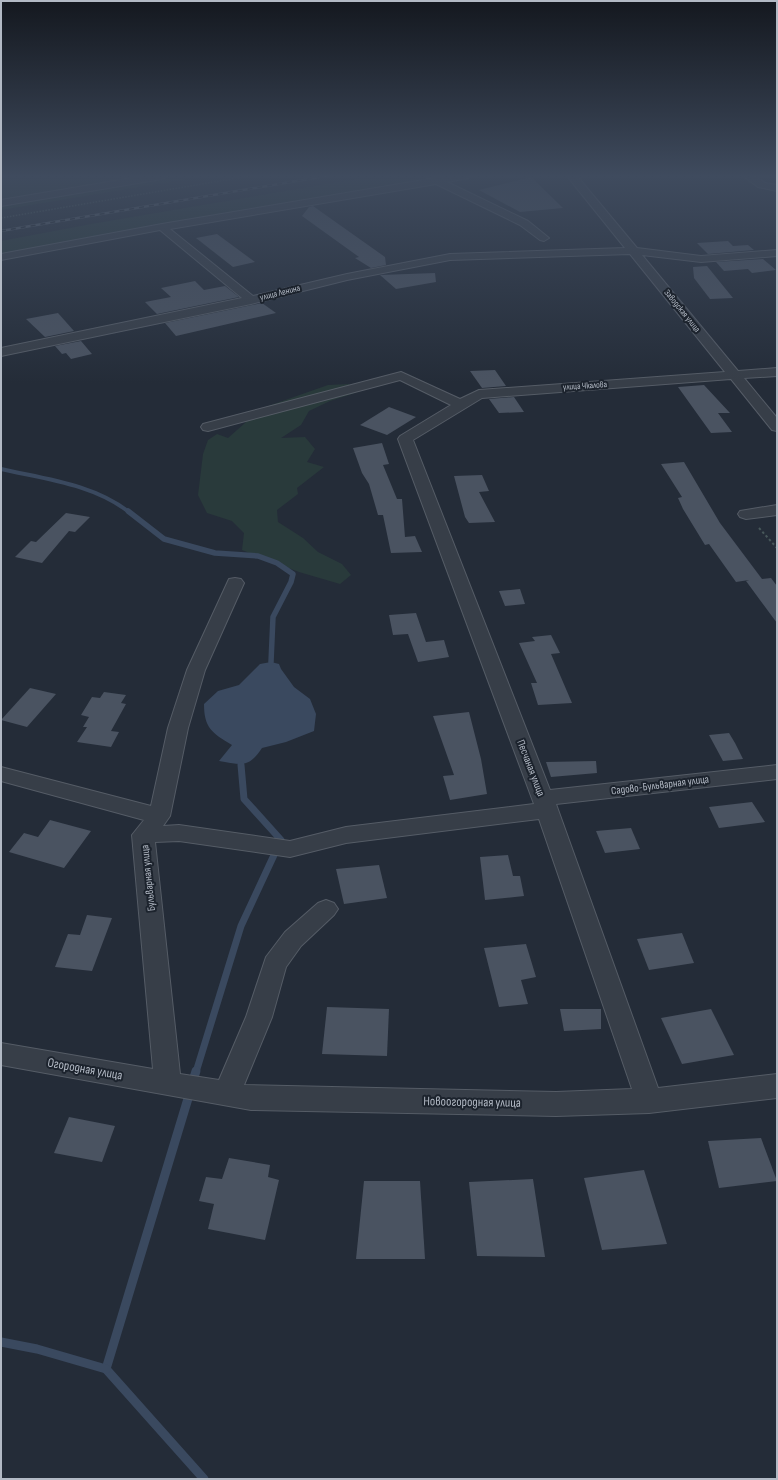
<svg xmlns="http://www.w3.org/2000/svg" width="778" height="1480" font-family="'Sofia Sans Condensed',sans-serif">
  <rect width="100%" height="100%" fill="#242c38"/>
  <!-- green -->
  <g fill="#293a3b">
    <polygon points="1,176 206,176 1,210"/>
    <polygon points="373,176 455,176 1,255 1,241 91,224"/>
    <polygon points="349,384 355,393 330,401 309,411 301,425 281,438 305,437 315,449 307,462 324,467 297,488 298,494 277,510 278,522 303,538 318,552 342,564 351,575 340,584 299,572 242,550 244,533 232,521 207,513 198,495 203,454 208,440 217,434 228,438 245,423 251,412 328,385"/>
  </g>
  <!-- water -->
  <path fill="#3a495f" d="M271 662 279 664 281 669 294 687 310 699 316 714 314 731 286 742 262 748C249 768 241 765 219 761L232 745C212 733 204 728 204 704L218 691 239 685 260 664Z"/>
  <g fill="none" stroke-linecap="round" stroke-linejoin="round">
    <!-- stream-far3 -->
    <path stroke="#3a495f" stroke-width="4" d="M1 469C45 479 93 484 129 512"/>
    <!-- stream-far2 -->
    <polyline stroke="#3a495f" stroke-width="5.5" points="128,511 164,539 215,553 258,556 277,563 293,574 291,582 273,617 271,662"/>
    <!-- stream-far1 -->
    <polyline stroke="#3a495f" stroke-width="7" points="196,1072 241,926 281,840 244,799 241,765"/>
    <!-- stream -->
    <g stroke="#3a495f" stroke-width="9">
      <polyline points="192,1084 196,1071"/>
      <polyline points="190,1092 106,1369 204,1479"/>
      <polyline points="1,1342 37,1349 106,1369"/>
    </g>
  </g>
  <!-- building -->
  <g fill="#4a5361">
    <polygon points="531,177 563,208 520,212 479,190"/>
    <polygon points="313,206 385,257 386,265 371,268 355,258 359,257 302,216 309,207"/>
    <polygon points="217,234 255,262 233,267 196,238"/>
    <polygon points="728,241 733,246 748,245 754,250 708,254 697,243"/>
    <polygon points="763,259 776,270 752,273 748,269 724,271 716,262"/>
    <polygon points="707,266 733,298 710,299 694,278 693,267"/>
    <polygon points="435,273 436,282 396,289 380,275"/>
    <polygon points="195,281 204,290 225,286 239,297 157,314 145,302 171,297 161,288"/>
    <polygon points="262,303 276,313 176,336 165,323"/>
    <polygon points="58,313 74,331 45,337 26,319"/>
    <polygon points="81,341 92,354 71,359 66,353 62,354 55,346"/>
    <polygon points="495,370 506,386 482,388 470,371"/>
    <polygon points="704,385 730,413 718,413 732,432 711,433 678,387"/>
    <polygon points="514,397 524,412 499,413 489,399"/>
    <polygon points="389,407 416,417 387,435 360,425"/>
    <polygon points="382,443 389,464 383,465 397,499 402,499 405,537 415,536 422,552 391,553 383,515 378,515 369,484 362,473 353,448"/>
    <polygon points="684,462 720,523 762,579 771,578 777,586 777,623 746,581 749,580 736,582 709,544 705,545 683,509 678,498 682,497 661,464"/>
    <polygon points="482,475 489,491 479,492 495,522 469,523 465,517 454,476"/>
    <polygon points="66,513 90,517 75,532 69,531 42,563 15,557 31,541 36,542"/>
    <polygon points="520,589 525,604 505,606 499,591"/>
    <polygon points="416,613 426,642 444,640 449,657 418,662 408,634 393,635 389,615"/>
    <polygon points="551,635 560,653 551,654 572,703 538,705 531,683 537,683 519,643 535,641 532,637"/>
    <polygon points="30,688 56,694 27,727 1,720"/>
    <polygon points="104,692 126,695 121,703 126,704 111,731 119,732 111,747 77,742 87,727 83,727 89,717 81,715 92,697 100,698"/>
    <polygon points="469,712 481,759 487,794 450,800 443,776 454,775 433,716"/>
    <polygon points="729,733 735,743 743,759 723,761 709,735"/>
    <polygon points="596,761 597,773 551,777 546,762"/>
    <polygon points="752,802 765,822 719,828 709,807"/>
    <polygon points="50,820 91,831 64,868 9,852 24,833 38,837"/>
    <polygon points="631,828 640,849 605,853 596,831"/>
    <polygon points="508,855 513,876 520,876 524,896 485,900 480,857"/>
    <polygon points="379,865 387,898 344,904 336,869"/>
    <polygon points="87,915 112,918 92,971 55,967 68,934 80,935"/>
    <polygon points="682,933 694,963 649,970 637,939"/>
    <polygon points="526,944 536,977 521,980 528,1004 499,1007 484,948"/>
    <polygon points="327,1007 389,1009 387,1056 322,1054"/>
    <polygon points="560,1009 601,1009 601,1029 564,1031"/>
    <polygon points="711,1009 734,1055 682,1064 661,1018"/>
    <polygon points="69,1117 115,1126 102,1162 54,1153"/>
    <polygon points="761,1138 777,1181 719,1188 708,1141"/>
    <polygon points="229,1158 270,1165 268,1177 279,1180 265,1240 208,1229 214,1204 199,1201 206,1177 222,1179"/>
    <polygon points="644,1170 667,1244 602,1250 584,1178"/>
    <polygon points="533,1179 545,1257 477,1256 469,1182"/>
    <polygon points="364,1181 420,1181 425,1259 356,1259"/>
  </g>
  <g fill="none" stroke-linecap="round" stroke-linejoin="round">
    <defs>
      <g id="minor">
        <polygon points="144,176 167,176 162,179 1,206 1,200"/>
        <path d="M447 176H470L468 178 447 182 528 221 549 238 544 241 540 240 520 225 436 184 170 229 253 296 347 274 450 254 625 248 567 176H577L637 248 701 256 777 250V256L701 262 642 255 738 371 777 368V376L744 378 777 418V431L772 430 731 379 482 398 413 440 550 790 777 765V779L556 804 658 1088 777 1074V1098L649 1113 556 1116 251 1110 1 1065V1043L153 1069 132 835 144 820 1 781V767L151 806 168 728 187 670 229 579 235 578 241 579 244 583 205 670 188 728 170 816 163 826 179 825 290 841 346 827 534 804 398 439 400 436 451 405 400 380 208 431 203 430 201 427 203 424 401 372 460 399 479 390 725 372 630 254 450 260 347 280 251 304 1 356V348L242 298 160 230 1 260V254L162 224ZM539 819 632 1089 556 1092 244 1085 272 1017 286 967 301 946 334 915 338 909 334 903 326 900 318 903 285 932 266 957 246 1017 219 1080 180 1074 155 842 179 841 290 857 346 843Z"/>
        <polygon points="743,176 754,176 765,183 777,185 777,191 758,187"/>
        <polygon points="777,505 777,515 746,519 740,517 738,514 740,511"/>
      </g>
    </defs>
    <!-- minor casing -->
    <use href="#minor" stroke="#555c66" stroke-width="2"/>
    <!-- path-far1 -->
    <polyline stroke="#47575a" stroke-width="1.5" stroke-dasharray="1.5 1.5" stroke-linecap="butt" points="1,218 250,176"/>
    <!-- path -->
    <polyline stroke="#47575a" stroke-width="2" stroke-dasharray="2.5 2.5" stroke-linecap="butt" points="759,528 777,548"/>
    <!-- minor -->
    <use href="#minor" fill="#373e48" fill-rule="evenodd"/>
    <defs>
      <polyline id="rail" points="1,231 326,176"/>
    </defs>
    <!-- rail casing -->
    <use href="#rail" stroke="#59626f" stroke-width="2.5"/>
    <!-- rail -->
    <use href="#rail" stroke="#1c232d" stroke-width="1.5" stroke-dasharray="5" stroke-linecap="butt"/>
  </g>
  <!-- sky -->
  <linearGradient id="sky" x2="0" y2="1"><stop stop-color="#14181f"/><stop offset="0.46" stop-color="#3f4b5e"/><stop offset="1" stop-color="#3f4b5e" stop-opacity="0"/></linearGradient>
  <rect width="778" height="383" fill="url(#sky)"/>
  <g text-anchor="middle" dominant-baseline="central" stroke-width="4" stroke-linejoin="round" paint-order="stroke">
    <!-- far-street labels -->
    <g font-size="9" fill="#b2b9c4" stroke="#1c232d">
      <text transform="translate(280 293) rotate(-14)">улица Ленина</text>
      <text transform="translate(682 311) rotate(51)">Заводская улица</text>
      <text transform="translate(585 386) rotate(-4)">улица Чкалова</text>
    </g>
    <!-- street labels -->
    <g font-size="11" fill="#b2b9c4" stroke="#1c232d">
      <text transform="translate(531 768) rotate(69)">Песчаная улица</text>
      <text transform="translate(660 785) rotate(-7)">Садово-Бульварная улица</text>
      <text transform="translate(148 878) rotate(-96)">Бульварная улица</text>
    </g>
    <!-- near-street labels -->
    <g font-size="13" fill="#b2b9c4" stroke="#1c232d">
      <text transform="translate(85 1069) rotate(10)">Огородная улица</text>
      <text transform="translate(472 1102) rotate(1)">Новоогородная улица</text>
    </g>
  </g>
  <!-- border -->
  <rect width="778" height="1480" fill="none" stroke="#b2b9c4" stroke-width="4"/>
</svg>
